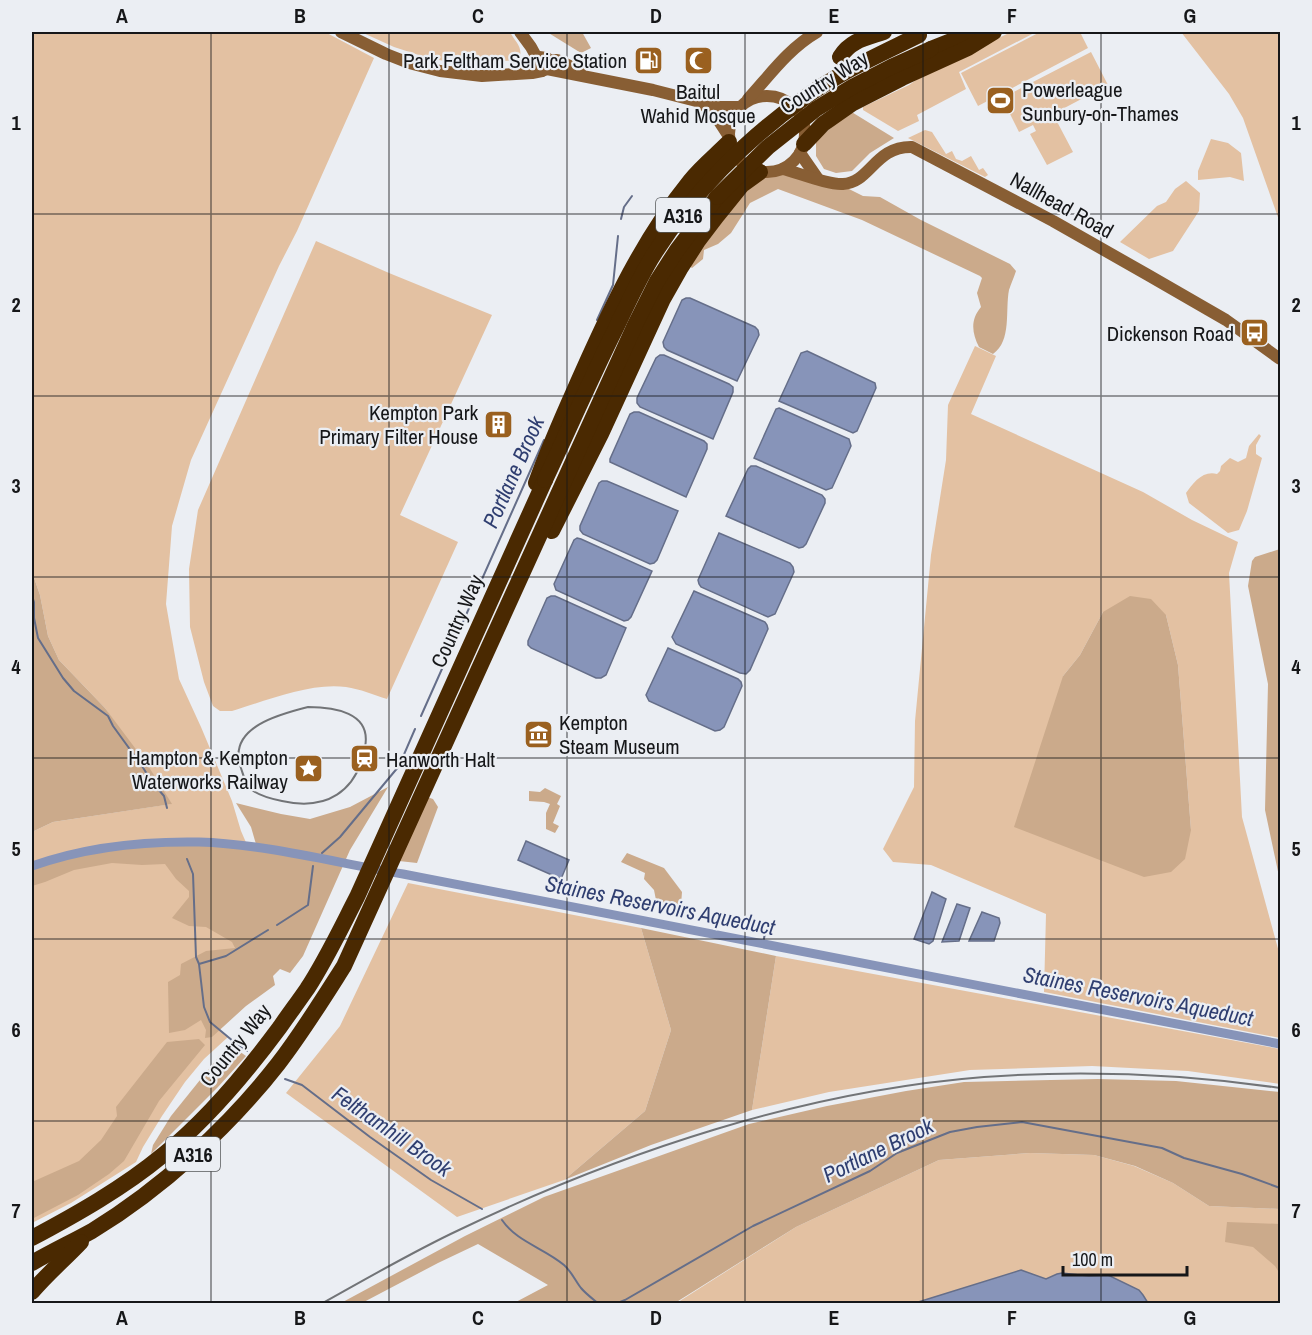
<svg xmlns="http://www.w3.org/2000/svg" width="1312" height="1335" font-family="'Archivo Narrow',sans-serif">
  <rect width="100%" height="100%" fill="#ebeef3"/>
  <!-- green -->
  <g fill="#e3c1a2" fill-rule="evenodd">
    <polygon points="32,32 325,32 374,58 297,231 279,266 191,460 172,526 166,604 179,679 201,727 232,801 241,831 248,847 249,857 256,881 211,1023 228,1037 204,1059 185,1082 162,1116 143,1147 136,1162 71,1203 32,1223 32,832 53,822 171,804 105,708 59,660 48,636 40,595 32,572"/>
    <path d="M361 32H510C515 42 524 47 519 60L504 61 498 66 456 63 428 58 394 47Z"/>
    <polygon points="1011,32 1036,32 959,72 966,89 917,115 919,121 898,131 863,110 863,107 909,85 932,69 972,51"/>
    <polygon points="1040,32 1080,32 1088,48 978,106 961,73"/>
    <polygon points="1181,32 1280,32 1280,223 1243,118 1229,94"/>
    <polygon points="1091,52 1108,85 1053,114 1073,152 1047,165 1030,134 1036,131 1033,125 1019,132 1002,98"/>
    <polygon points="925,130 932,132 946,154 952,151 956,159 962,161 971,156 979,170 983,168 988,175 985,177 908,138"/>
    <polygon points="1211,139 1228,143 1241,153 1244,181 1230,177 1198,180 1198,171"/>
    <polygon points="1186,181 1200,193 1199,211 1173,251 1149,259 1120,242 1157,206 1166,202 1175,189"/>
    <path d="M316 241 389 273 492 315 400 515 458 542 387 699C374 695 360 689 346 687 311 682 265 701 232 711H220L213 706 204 682 190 627 189 569 198 510Z"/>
    <path d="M975 346 996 356 971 414 1143 492 1192 520 1238 542 1229 573 1242 817 1280 956V1038L1044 992 1046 914 931 865 893 862 883 849 914 787 915 721 931 555 946 460 948 405ZM1103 612 1166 615 1178 665 1191 830 1063 676 1080 655Z"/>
    <path d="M1259 434 1261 436 1256 445V454L1262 458 1247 511 1239 530 1228 533 1189 503 1186 493C1193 483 1203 470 1217 474L1220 471 1221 466 1230 458 1238 462 1246 458 1249 446Z"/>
    <polygon points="408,883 641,928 671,1030 645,1111 564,1180 457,1217 286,1093 340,1026"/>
    <polygon points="776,956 1280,1049 1280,1084 1188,1071 1092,1066 970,1070 829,1092 752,1110"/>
    <polygon points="1030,1153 1094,1155 1134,1166 1173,1183 1209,1206 1280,1209 1280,1303 675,1304 796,1227 939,1160"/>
  </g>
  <!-- forest -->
  <g fill="#cbaa8b">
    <polygon points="547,32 582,32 591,48 581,53"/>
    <polygon points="850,111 894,138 870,153 852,171 836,173 824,169 816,156 816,141"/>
    <path d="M787 172 849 189 863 196 880 197 921 220 1010 264 1016 271C1014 277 1011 284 1009 290 1005 310 1012 341 993 354L979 347C972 333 970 320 981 307L977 293 982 278 980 276 862 220 778 189 750 203 731 233 718 244 704 250 703 259 692 268 687 264 727 210 762 176Z"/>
    <polygon points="1280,549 1280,881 1265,810 1268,684 1248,586 1252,561 1255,557"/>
    <polygon points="32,572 40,595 48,636 59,660 105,708 147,764 172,804 53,822 32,832"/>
    <polygon points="1130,596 1151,599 1166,615 1178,665 1191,830 1185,859 1171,872 1144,877 1014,827 1063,676 1080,655 1103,612"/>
    <polygon points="388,787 350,850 303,956 290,973 280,969 273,976 275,985 246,1006 212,1037 205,1038 206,1030 201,1020 185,1030 169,1033 168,982 180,975 181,964 206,951 235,948 232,942 206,927 189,926 172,918 189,897 189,891 176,879 165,864 142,865 112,863 74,870 45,882 32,886 32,868 98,846 164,839 199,845 214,841 228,847 258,851 251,827 236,803 281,814 310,819 350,807"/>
    <polygon points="545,788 561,796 557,804 560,806 553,823 559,826 555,833 546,829 546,813 550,804 544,802 529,801 529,791 540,792"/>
    <polygon points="427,797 433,799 438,807 417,863 399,861"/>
    <polygon points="627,853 664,868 682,892 681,905 673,910 657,905 654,890 644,879 645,873 621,862"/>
    <polygon points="641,928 776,956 752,1110 651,1145 564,1180 645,1111 671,1030"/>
    <polygon points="199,1039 205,1045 159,1101 124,1161 109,1174 78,1195 32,1219 32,1182 79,1161 101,1140 117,1116 116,1107 167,1042"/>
    <polygon points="229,1044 246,1056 218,1087 151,1154 153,1145 171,1116"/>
    <polygon points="1098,1079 1176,1081 1280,1092 1280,1209 1209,1206 1173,1183 1135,1166 1094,1155 1030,1153 939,1160 796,1227 675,1303 514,1303 548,1285 478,1244 438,1263 362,1303 341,1303 465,1236 544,1197 749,1124 827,1106 906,1091 964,1082"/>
    <polygon points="1227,1222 1280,1224 1280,1274 1275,1266 1253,1247 1225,1242"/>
  </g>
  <!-- water -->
  <g fill="#8794b9" stroke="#656e89" stroke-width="1.5">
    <polygon points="686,298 690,298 755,327 758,330 759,335 737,381 667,350 664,347 663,342 682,300"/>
    <polygon points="807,351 875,383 876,388 857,431 853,433 779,401 801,353"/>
    <polygon points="660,355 664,355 729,384 733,387 733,392 713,439 640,407 637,403 637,398 656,358"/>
    <polygon points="779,408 849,439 851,446 832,488 826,490 754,458 776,409"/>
    <polygon points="634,412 639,412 704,441 707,444 707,449 686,497 610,462 610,459 630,414"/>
    <polygon points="751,466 756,466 822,495 825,499 825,503 806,544 803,547 799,548 726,516 748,469"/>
    <polygon points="602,481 607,481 678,511 657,560 654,563 650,564 583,534 580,530 580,526 599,483"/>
    <polygon points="719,533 790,563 793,567 794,572 775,614 768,617 701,587 699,584 698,580"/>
    <polygon points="577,538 581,539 652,571 631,617 628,620 624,621 556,590 554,584 574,540"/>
    <polygon points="694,591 765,622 767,625 768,629 750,670 746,674 740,673 676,644 672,637"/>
    <polygon points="551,596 555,596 626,628 606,675 601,678 596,678 531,648 528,645 528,641 547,598"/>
    <polygon points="668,648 738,679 741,682 742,686 724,727 720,730 715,731 649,701 646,695"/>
    <polygon points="526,841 569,860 561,879 518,860"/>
    <polygon points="932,892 946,899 933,941 929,944 914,939"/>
    <polygon points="957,904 970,908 959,941 942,942"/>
    <polygon points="982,912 999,918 1000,923 994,941 969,941"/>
    <polygon points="1021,1270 1046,1279 1057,1274 1062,1273 1089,1276 1108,1275 1139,1290 1143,1295 1148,1303 915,1303"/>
  </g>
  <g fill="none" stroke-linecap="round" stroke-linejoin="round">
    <!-- stream -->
    <g stroke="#656e89" stroke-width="2">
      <polyline points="621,219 624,207 632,196"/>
      <polyline points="597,320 613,285 618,236"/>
      <polyline points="32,596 34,602 34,618 38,638 63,678 74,691 108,716 113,726 142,766 152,782 164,796 167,808"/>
      <polyline points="421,716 544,440"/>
      <polyline points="322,853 340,837 399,766 415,729"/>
      <polyline points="187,859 193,874 196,957 199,964 204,1007 210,1022 239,1046 247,1051"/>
      <polyline points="277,925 308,905 313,866"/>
      <polyline points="763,944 765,933"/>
      <polyline points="199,964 226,956 268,930"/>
      <polyline points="285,1079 302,1085 370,1137 431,1180 482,1209"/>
      <path d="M502 1220C517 1242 544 1248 564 1265 571 1271 575 1280 581 1288 586 1294 593 1299 599 1304"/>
      <polyline points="615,1304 625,1300 753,1226 870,1171 897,1153 950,1132 977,1127 1022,1122 1162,1148 1184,1158 1242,1174 1280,1188"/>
    </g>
    <!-- canal -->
    <path stroke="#8794b9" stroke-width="9" d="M32 866C85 847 142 841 199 842 266 844 337 863 403 874L1280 1044"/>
    <!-- secondary -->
    <g stroke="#885e34" stroke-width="12">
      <polyline points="341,32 386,54 409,63 440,71 482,76 532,73 542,71"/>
      <polyline points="520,32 531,47 537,58"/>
      <polyline points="550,61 557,60 580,71"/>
      <polyline points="547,69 653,90 720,107 738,107"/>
      <polyline points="518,73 535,63 539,57 547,58 550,62 549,68 542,71 537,68 535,63"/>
      <circle cx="767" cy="134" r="38"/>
      <path d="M748 99C770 75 788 49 817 32"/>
      <polyline points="702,104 715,115 728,135"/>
      <polyline points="800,153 818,179"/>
      <path d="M783 169C799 173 828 185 843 184 870 183 875 146 912 147L1053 221 1148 275 1226 320 1280 359"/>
    </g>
    <!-- highway -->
    <g stroke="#4a2901" stroke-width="16">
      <polyline points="931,49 974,32"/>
      <path d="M840 57C851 40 866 38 884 32"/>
      <polyline points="804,144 823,124 853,103 902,78 968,48 994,32"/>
      <path d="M536 483C549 446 566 409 582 373 612 306 643 239 690 181 701 167 716 155 729 142"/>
      <polyline points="552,531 601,434 663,299 680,269 698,241 717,216 742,185 760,172"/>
      <path d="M32 1238C77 1214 123 1188 163 1155 208 1119 246 1073 280 1027 289 1014 298 1002 307 989 326 960 341 928 357 897L545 480"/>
      <path d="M32 1263C51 1252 72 1242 92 1231 161 1189 228 1128 278 1064 302 1033 323 999 344 966L635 325 657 281 677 250 717 197"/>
      <path d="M32 1292C47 1274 65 1259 81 1242"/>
    </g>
    <!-- rail -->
    <g stroke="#727477" stroke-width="2">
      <path d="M308 707C333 707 372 712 365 747 357 792 326 811 282 801 272 799 260 796 252 790 245 784 243 774 240 765 229 727 280 714 308 707Z"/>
      <path d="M321 1304C366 1279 412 1252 459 1230 621 1152 804 1091 984 1077 1082 1070 1183 1074 1280 1088"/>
    </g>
    <!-- highway-bridge -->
    <g stroke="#4a2901" stroke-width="16">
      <polyline points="717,197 768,147 816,109 852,87 891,67 931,49"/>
      <path d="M545 480C569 429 591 378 616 328 627 305 638 281 651 259 690 195 746 139 807 96 842 71 881 54 919 35"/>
    </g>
  </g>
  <!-- grid -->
  <path fill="none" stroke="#161719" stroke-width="1.5" stroke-opacity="0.55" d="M211 32V1304M389 32V1304M567 32V1304M745 32V1304M923 32V1304M1101 32V1304M32 214H1280M32 396H1280M32 577H1280M32 758H1280M32 939H1280M32 1121H1280"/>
  <!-- icons -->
  <defs>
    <symbol id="fuel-square" viewBox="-11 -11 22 22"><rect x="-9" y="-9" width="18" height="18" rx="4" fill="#9a601f" stroke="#ebeef3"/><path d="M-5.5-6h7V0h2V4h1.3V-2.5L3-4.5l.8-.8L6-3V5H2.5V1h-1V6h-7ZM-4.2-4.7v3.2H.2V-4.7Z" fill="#fff"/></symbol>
    <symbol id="mosque-square" viewBox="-11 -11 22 22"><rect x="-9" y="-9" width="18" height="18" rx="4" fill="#9a601f" stroke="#ebeef3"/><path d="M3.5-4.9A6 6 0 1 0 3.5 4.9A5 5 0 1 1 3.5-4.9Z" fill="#fff"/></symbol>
    <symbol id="stadium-square" viewBox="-11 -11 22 22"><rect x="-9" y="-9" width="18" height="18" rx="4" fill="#9a601f" stroke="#ebeef3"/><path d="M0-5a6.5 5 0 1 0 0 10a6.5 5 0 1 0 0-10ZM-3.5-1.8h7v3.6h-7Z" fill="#fff"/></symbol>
    <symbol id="bus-square" viewBox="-11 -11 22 22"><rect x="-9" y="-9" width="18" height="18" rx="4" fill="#9a601f" stroke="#ebeef3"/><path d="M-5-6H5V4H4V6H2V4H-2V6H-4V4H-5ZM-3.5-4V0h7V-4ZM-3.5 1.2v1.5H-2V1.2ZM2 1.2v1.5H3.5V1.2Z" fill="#fff"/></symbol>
    <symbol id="building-square" viewBox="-11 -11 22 22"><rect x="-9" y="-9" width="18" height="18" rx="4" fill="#9a601f" stroke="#ebeef3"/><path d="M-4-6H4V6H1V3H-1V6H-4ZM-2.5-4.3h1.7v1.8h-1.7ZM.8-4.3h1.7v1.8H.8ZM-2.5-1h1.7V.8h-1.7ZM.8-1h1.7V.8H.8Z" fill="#fff"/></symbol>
    <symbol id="museum-square" viewBox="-11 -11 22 22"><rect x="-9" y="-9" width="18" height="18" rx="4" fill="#9a601f" stroke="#ebeef3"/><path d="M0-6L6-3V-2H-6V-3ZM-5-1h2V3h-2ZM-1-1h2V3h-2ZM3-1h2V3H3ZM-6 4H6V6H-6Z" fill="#fff"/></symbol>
    <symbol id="station-square" viewBox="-11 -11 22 22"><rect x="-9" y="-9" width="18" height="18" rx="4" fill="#9a601f" stroke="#ebeef3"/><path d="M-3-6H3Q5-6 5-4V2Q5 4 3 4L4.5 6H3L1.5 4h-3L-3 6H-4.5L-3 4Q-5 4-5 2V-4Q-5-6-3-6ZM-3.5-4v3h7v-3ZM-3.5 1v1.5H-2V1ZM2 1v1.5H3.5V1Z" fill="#fff"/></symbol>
    <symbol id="sight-square" viewBox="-11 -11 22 22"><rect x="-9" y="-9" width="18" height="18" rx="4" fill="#9a601f" stroke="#ebeef3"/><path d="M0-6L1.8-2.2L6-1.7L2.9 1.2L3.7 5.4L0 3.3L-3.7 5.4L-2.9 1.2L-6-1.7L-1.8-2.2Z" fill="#fff"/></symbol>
  </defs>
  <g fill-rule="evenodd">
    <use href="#fuel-square" x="632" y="44" width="33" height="33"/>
    <use href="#mosque-square" x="682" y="44" width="33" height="33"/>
    <use href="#stadium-square" x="984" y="84" width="33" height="33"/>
    <use href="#bus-square" x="1238" y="316" width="33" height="33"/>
    <use href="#building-square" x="482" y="408" width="33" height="33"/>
    <use href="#museum-square" x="522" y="718" width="33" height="33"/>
    <use href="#station-square" x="348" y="742" width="33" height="33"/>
    <use href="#sight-square" x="292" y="752" width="33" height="33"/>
  </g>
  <g text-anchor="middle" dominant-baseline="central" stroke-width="4.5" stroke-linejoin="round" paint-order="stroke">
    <!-- shield labels -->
    <g fill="#ebeef3" stroke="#56585a" stroke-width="1.5">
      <rect x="656" y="198" width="54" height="34" rx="4.5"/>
      <rect x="166" y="1137" width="54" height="34" rx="4.5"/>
    </g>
    <g font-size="20" font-weight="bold" fill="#161719">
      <text x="683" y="215">A316</text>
      <text x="193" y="1154">A316</text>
    </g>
    <!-- poi labels -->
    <g font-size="21" fill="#161719" stroke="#ebeef3" text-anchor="end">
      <text x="627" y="60">Park Feltham Service Station</text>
      <text x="1022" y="89" text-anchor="start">Powerleague<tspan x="1022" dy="24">Sunbury-on-Thames</tspan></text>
      <text x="698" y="91" text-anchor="middle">Baitul<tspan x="698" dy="24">Wahid Mosque</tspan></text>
      <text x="1234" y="333">Dickenson Road</text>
      <text x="478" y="412">Kempton Park<tspan x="478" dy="24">Primary Filter House</tspan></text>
      <text x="559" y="722" text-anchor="start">Kempton<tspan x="559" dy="24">Steam Museum</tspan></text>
      <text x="288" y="757">Hampton &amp; Kempton<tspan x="288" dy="24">Waterworks Railway</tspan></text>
      <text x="386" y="759" text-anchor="start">Hanworth Halt</text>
    </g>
    <!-- street labels -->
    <g font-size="21" fill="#161719" stroke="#ebeef3">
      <text transform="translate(824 82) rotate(-32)">Country Way</text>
      <text transform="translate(1062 205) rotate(29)">Nallhead Road</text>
      <text transform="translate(457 621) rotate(-66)">Country Way</text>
      <text transform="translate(235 1045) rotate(-51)">Country Way</text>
    </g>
    <!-- water labels -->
    <g font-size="22" font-style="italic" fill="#2f3e70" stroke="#ebeef3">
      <text transform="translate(513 472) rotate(-66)">Portlane Brook</text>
      <text transform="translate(660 905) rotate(11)">Staines Reservoirs Aqueduct</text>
      <text transform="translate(1138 996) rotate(11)">Staines Reservoirs Aqueduct</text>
      <text transform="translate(392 1131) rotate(35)">Felthamhill Brook</text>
      <text transform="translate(878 1150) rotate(-26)">Portlane Brook</text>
    </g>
  </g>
  <!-- border -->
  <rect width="1312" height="1335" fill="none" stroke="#ebeef3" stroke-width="66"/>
  <!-- scale -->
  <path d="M1063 1266v9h124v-9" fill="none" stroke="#161719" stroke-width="3"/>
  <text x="1072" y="1266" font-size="18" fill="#161719" stroke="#ebeef3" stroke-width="4.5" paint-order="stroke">100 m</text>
  <rect x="33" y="33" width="1246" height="1269" fill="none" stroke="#161719" stroke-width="2"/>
  <g font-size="20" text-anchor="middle" font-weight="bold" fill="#161719">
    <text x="122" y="23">A</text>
    <text x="300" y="23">B</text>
    <text x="478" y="23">C</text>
    <text x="656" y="23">D</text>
    <text x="834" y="23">E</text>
    <text x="1012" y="23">F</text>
    <text x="1190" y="23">G</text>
    <text x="16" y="130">1</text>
    <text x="1296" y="130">1</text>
    <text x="16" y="312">2</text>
    <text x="1296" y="312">2</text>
    <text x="16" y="493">3</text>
    <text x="1296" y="493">3</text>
    <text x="16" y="674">4</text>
    <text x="1296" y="674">4</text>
    <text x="16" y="856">5</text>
    <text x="1296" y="856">5</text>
    <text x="16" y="1037">6</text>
    <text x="1296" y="1037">6</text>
    <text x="16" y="1218">7</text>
    <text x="1296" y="1218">7</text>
    <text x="122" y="1325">A</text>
    <text x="300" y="1325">B</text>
    <text x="478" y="1325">C</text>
    <text x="656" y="1325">D</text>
    <text x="834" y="1325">E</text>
    <text x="1012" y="1325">F</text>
    <text x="1190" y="1325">G</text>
  </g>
</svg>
